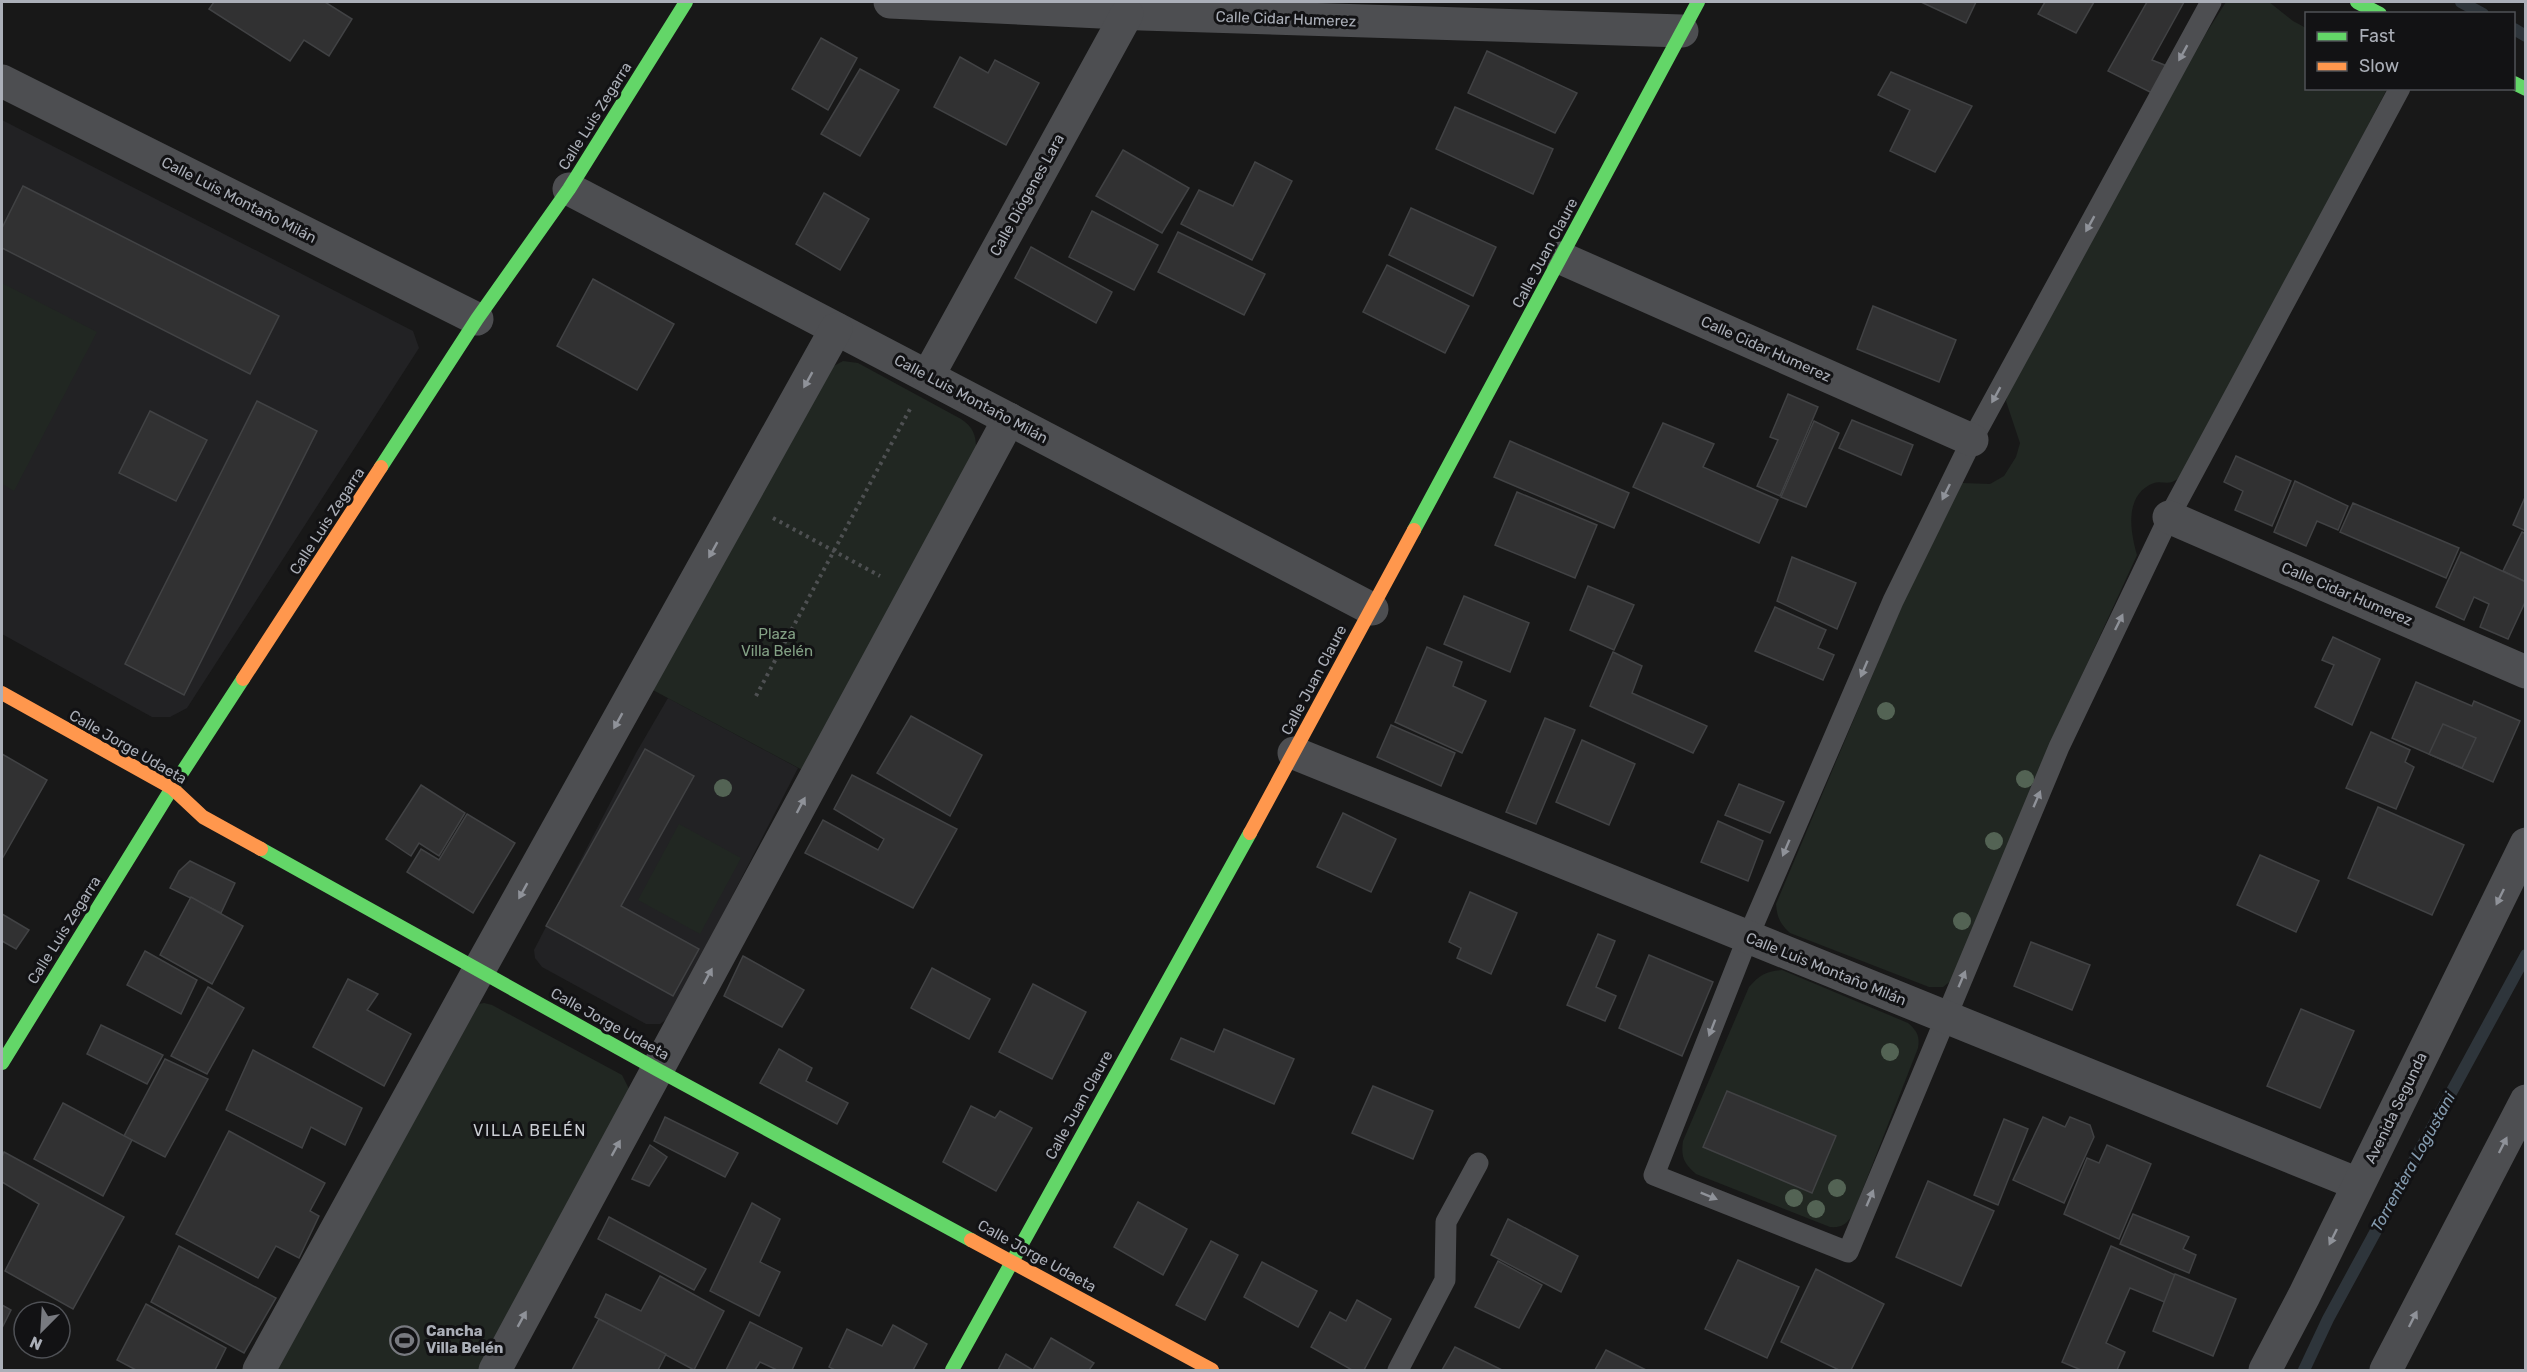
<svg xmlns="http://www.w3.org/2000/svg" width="2527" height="1372" font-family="Rubik,sans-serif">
  <rect width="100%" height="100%" fill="#181818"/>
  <!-- built -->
  <g fill="#222224">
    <polygon points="2,120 413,331 419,348 187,708 170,717 152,717 2,634"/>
    <polygon points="668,698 798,768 670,1017 660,1024 646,1024 542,967 535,958 534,950 636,753"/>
  </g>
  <!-- green -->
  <g fill="#212722">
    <path d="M2226 2H2269L2293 21 2306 28V88L2387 89 2188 471C2183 474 2178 480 2172 482 2167 484 2159 481 2154 483 2124 494 2130 531 2137 555L2055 734 1952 980 1943 987H1929L1790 933C1780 924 1777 917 1776 904L1902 605 1962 483 1990 484 2004 476 2016 457 2020 443 2006 401 2011 383 2205 35Z"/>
    <polygon points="2,283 97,332 14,491 2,484"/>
    <path d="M843 361 858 363 961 419C973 427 976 435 976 449L808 773 651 689 832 367Z"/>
    <polygon points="679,824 741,858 700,934 638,900"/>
    <path d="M1782 970 1908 1023C1917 1031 1920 1036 1918 1048L1853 1214C1847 1224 1842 1228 1830 1227L1696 1174C1683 1163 1681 1156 1683 1141L1749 987C1759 975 1767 971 1782 970Z"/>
    <polygon points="484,1003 492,1005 622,1075 629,1089 628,1096 478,1370 276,1370 479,1004"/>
  </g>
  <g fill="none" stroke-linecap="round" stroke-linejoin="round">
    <!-- stream -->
    <g stroke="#2e353b" stroke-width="12">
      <polyline points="2461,2 2483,14"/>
      <polyline points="2514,29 2526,36"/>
      <polyline points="2304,1370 2328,1319 2526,955"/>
    </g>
  </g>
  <!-- building -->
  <g fill="#313132" stroke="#414244" stroke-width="1.5">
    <polygon points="214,2 325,2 352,19 329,56 304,40 290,61 209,9"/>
    <polygon points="1921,2 1976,2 1966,23"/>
    <polygon points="2045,2 2094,2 2076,33 2038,14"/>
    <polygon points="2147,2 2184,2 2152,60 2167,66 2152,93 2108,71"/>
    <polygon points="821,38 857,58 828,110 792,89"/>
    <polygon points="1487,51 1577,93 1555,133 1468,93"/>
    <polygon points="960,57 988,73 995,60 1039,83 1006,145 934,107"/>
    <polygon points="860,69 899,90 860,156 821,134"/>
    <polygon points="1891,72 1972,106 1935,172 1890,151 1910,110 1878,95"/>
    <polygon points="1455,107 1553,149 1533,194 1436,149"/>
    <polygon points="1123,150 1189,188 1162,233 1096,196"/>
    <polygon points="1255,162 1292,181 1252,260 1181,224 1199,190 1233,206"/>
    <polygon points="23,186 279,316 250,374 2,248 2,228"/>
    <polygon points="824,193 869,219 840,270 796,244"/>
    <polygon points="1411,208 1496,247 1473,296 1389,255"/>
    <polygon points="1092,211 1158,245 1134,290 1069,257"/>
    <polygon points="1178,232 1265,274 1244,315 1158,272"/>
    <polygon points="1031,247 1112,292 1096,323 1015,278"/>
    <polygon points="1387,265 1469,306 1445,353 1363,312"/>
    <polygon points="593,279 674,324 637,390 557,346"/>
    <polygon points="1873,306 1956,340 1939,382 1857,349"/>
    <polygon points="1788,394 1818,407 1780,496 1757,486 1778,440 1770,437"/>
    <polygon points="257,401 317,431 184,695 125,664"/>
    <polygon points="150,411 207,440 176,501 119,473"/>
    <polygon points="1852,420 1913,445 1901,475 1839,448"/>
    <polygon points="1814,421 1839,433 1806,507 1781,497"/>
    <polygon points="1663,423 1714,444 1703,467 1778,500 1759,543 1633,487"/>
    <polygon points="1510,441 1629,493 1614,528 1494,477"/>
    <polygon points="2236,456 2291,481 2272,526 2235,510 2243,491 2224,482"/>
    <polygon points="2295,481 2348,506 2338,530 2317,521 2306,546 2274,532"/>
    <polygon points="1517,492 1597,525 1575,578 1495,545"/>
    <polygon points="2526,495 2526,531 2513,525"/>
    <polygon points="2353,503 2459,548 2446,578 2340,532"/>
    <polygon points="2522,532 2526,534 2526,582 2503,571"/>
    <polygon points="2461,552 2526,582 2526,600 2508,639 2480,627 2489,604 2474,597 2464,620 2436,607"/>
    <polygon points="1792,557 1856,583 1837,629 1777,601"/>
    <polygon points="1588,586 1634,605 1614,650 1570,630"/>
    <polygon points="1464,596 1529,623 1510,672 1444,644"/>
    <polygon points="1775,607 1826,630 1818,648 1834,655 1823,680 1755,651"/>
    <polygon points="2333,637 2380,659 2352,725 2315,707 2334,665 2322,660"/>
    <polygon points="1427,647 1462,662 1453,686 1486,701 1462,753 1395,722"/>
    <polygon points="1613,652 1642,666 1632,693 1707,726 1693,753 1590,706"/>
    <polygon points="2416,682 2472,706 2474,701 2520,721 2493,782 2392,738"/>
    <polygon points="911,716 982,755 950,816 877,773"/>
    <polygon points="1545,718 1575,730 1536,824 1506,812"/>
    <polygon points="2443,724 2476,738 2462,768 2429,754"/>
    <polygon points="1391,725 1455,753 1441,786 1377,757"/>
    <polygon points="2371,732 2410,750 2405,762 2414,767 2396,809 2346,788"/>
    <polygon points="1582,740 1635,764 1609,825 1556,802"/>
    <polygon points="645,749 694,776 621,906 699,949 673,996 546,926"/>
    <polygon points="2,754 47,780 2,859"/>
    <polygon points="852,775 957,829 913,908 805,853 823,820 878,850 884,839 834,809"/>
    <polygon points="1739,784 1784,802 1770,833 1725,815"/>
    <polygon points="421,785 465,813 439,856 419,843 411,856 386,839"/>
    <polygon points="2378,807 2464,845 2432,915 2348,878"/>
    <polygon points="1343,813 1396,839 1371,892 1317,867"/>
    <polygon points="467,814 515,843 473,913 407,872 421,849 439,860"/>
    <polygon points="1718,821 1763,841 1748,881 1701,862"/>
    <polygon points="2260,855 2319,881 2296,932 2237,905"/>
    <polygon points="190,861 235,883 221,913 170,888 179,871"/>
    <polygon points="1470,892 1517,913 1491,974 1457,958 1461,948 1449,942"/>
    <polygon points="191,897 243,926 212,984 160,955"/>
    <polygon points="2,914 29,930 16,949 2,941"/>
    <polygon points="1598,934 1615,941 1596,987 1616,996 1605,1021 1567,1005"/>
    <polygon points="2031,942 2090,965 2072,1010 2014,986"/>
    <polygon points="145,951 197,980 181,1014 127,985"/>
    <polygon points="1649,955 1713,982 1682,1056 1619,1028"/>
    <polygon points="743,956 804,990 782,1027 724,996"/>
    <polygon points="932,968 990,999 969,1039 911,1008"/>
    <polygon points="348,979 378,994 367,1010 411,1034 384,1086 313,1047"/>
    <polygon points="1033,984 1086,1012 1052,1079 999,1052"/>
    <polygon points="208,987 244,1008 207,1074 171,1056"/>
    <polygon points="2301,1009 2354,1031 2320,1108 2267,1086"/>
    <polygon points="101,1025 163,1055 147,1084 87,1054"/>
    <polygon points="1224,1029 1294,1059 1274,1104 1171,1059 1181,1038 1214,1052"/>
    <polygon points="779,1049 812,1068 806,1081 848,1103 837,1124 760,1083"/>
    <polygon points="253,1050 362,1108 345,1145 311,1127 302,1148 226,1110"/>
    <polygon points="165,1059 208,1079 165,1157 124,1136"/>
    <polygon points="1373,1086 1433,1111 1413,1159 1352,1133"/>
    <polygon points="1727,1091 1836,1136 1812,1193 1703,1147"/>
    <polygon points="63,1103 132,1140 103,1196 34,1159"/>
    <polygon points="971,1106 995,1118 1000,1111 1032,1128 996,1191 943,1162"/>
    <polygon points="665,1117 738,1153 725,1177 654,1141"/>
    <polygon points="2043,1117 2065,1127 2070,1117 2090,1125 2094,1137 2064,1203 2013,1180"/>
    <polygon points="2004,1119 2028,1129 1998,1205 1974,1195"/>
    <polygon points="229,1131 325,1183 310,1211 319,1216 299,1258 276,1246 258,1278 176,1234"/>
    <polygon points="650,1145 667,1157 649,1186 632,1179"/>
    <polygon points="2107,1145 2151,1164 2119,1239 2064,1214 2087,1158 2099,1163"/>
    <polygon points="4,1152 124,1217 73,1309 5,1271 39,1204 2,1182 2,1157"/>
    <polygon points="1928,1181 1994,1211 1961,1286 1896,1257"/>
    <polygon points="1138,1202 1187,1229 1163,1275 1114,1247"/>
    <polygon points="752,1203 780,1219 760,1262 780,1272 759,1316 710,1291"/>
    <polygon points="2133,1214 2189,1237 2183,1249 2196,1255 2189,1273 2120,1244"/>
    <polygon points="609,1217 706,1269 694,1290 598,1239"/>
    <polygon points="1508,1219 1578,1256 1561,1292 1491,1255"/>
    <polygon points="1211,1241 1238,1255 1205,1320 1176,1305"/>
    <polygon points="179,1246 276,1298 244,1353 151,1302"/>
    <polygon points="2111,1246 2184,1279 2172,1305 2130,1288 2106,1343 2125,1352 2117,1370 2081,1370 2062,1362"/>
    <polygon points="1738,1260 1799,1287 1767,1358 1705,1329"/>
    <polygon points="1498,1261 1542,1285 1519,1328 1475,1307"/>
    <polygon points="1262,1262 1317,1291 1298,1327 1244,1297"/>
    <polygon points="1816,1269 1884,1304 1851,1370 1839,1370 1781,1342"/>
    <polygon points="2175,1274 2236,1299 2213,1356 2153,1331"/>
    <polygon points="660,1276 724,1311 694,1370 595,1317 606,1294 641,1311"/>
    <polygon points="1357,1300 1391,1319 1364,1370 1352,1370 1311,1347 1330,1312 1346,1321"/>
    <polygon points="146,1304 226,1348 215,1370 136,1370 117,1360"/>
    <polygon points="2,1305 11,1310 2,1328"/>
    <polygon points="599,1319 666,1354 658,1370 572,1370"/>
    <polygon points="750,1322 802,1348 792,1370 777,1370 760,1362 755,1370 726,1370"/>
    <polygon points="893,1325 927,1344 913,1370 835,1370 829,1367 847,1329 882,1346"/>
    <polygon points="1051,1338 1094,1363 1089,1370 1033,1370"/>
    <polygon points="1455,1347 1502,1370 1442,1370"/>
    <polygon points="1606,1350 1646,1370 1595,1370"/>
    <polygon points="1006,1354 1033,1370 998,1370"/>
  </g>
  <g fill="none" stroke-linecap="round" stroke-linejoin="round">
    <!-- path -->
    <g stroke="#4e5052" stroke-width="4" stroke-dasharray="3 4.5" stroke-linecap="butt">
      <polyline points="773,518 880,576"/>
      <polyline points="756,696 910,409"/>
    </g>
    <!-- lane -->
    <g stroke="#4d4e51" stroke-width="21">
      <polyline points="2211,2 1972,440 1893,601 1748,937 1654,1175 1848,1252 2059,747 2169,517 2400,88"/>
      <polyline points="1398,1370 1445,1280 1446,1222 1478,1163"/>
    </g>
    <!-- street -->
    <g stroke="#4d4e51" stroke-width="33">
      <polyline points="890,2 1142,14 1682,31"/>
      <polyline points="2,81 477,319"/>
      <polyline points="569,189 1372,609"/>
      <polyline points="1561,258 1972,440"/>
      <polyline points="928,376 1127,14"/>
      <polyline points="2169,517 2526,672"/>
      <polyline points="1294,753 2358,1184"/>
      <polyline points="259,1370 479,970 836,329"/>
      <polyline points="495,1370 1009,419"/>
      <polyline points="2265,1370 2304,1296 2526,844"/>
      <polyline points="2386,1370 2526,1101"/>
    </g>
    <!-- fast -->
    <g stroke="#63d668" stroke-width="14">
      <polyline points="2357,2 2380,14"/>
      <polyline points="2514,83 2526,89"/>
      <polyline points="381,467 477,319 569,189 686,2"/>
      <polyline points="1414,530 1698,2"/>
      <polyline points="261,849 658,1070 971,1240"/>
      <polyline points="2,1063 172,788 243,679"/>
      <polyline points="952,1370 1250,833"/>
    </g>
    <!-- slow -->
    <g stroke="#ff974d" stroke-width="14">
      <polyline points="243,679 381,467"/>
      <polyline points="2,693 172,788 203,817 261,849"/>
      <polyline points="1250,833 1414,530"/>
      <polyline points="971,1240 1212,1370"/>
    </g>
  </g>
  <!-- trees -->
  <g fill="#536354">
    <circle cx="1886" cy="711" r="9"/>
    <circle cx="2025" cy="779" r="9"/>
    <circle cx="723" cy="788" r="9"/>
    <circle cx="1994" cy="841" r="9"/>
    <circle cx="1962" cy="921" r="9"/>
    <circle cx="1890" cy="1052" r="9"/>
    <circle cx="1837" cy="1188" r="9"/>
    <circle cx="1794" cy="1198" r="9"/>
    <circle cx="1816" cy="1209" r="9"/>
  </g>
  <!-- one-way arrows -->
  <defs><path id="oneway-solid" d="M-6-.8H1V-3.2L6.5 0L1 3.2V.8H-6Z" transform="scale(1.5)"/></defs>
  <g fill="#8f9299">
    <use href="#oneway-solid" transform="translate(2183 53) rotate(119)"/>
    <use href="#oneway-solid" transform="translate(2090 224) rotate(119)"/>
    <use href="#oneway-solid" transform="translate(808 380) rotate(119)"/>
    <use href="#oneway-solid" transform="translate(1996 395) rotate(119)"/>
    <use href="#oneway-solid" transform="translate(1946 492) rotate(116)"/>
    <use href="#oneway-solid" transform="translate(713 550) rotate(119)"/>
    <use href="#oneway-solid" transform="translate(2119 622) rotate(-64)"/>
    <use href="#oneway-solid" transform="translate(1864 669) rotate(113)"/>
    <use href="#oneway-solid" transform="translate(618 721) rotate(119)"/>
    <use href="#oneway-solid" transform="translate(2037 799) rotate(-67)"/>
    <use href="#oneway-solid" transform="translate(801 805) rotate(-62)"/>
    <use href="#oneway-solid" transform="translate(1786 848) rotate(113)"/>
    <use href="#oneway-solid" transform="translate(523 891) rotate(119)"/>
    <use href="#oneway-solid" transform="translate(2500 897) rotate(116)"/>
    <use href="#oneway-solid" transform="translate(708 976) rotate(-62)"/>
    <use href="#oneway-solid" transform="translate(1962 979) rotate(-67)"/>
    <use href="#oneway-solid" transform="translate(1712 1028) rotate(111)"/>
    <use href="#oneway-solid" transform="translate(2503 1145) rotate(-63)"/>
    <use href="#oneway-solid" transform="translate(616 1148) rotate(-61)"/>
    <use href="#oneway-solid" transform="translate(1709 1196) rotate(22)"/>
    <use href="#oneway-solid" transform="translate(1870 1198) rotate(-67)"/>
    <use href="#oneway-solid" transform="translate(2333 1237) rotate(116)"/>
    <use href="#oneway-solid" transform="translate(522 1319) rotate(-61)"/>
    <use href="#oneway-solid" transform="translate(2413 1319) rotate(-63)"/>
  </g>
  <!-- icons -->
  <defs>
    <symbol id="stadium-ring" viewBox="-11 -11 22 22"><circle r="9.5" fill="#121214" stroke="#787a80" stroke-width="1.5"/><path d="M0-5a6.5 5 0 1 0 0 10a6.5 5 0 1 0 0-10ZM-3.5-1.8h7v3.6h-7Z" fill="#787a80"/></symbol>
  </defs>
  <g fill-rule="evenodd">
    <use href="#stadium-ring" x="388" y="1324" width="33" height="33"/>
  </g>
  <g text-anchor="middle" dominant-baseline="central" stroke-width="6" stroke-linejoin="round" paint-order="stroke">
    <!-- street labels -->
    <g font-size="15" fill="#abafb8" stroke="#121214">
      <text transform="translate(1286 19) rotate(2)">Calle Cidar Humerez</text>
      <text transform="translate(595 116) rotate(-58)">Calle Luis Zegarra</text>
      <text transform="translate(1027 195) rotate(-61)">Calle Diógenes Lara</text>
      <text transform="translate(239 200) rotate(27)">Calle Luis Montaño Milán</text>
      <text transform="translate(1545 253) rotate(-62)">Calle Juan Claure</text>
      <text transform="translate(1766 349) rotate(24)">Calle Cidar Humerez</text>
      <text transform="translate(971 399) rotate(28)">Calle Luis Montaño Milán</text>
      <text transform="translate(327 521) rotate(-57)">Calle Luis Zegarra</text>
      <text transform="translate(2347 594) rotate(23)">Calle Cidar Humerez</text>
      <text transform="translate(1314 680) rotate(-62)">Calle Juan Claure</text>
      <text transform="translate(128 747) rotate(30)">Calle Jorge Udaeta</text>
      <text transform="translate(64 930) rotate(-58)">Calle Luis Zegarra</text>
      <text transform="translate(1826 969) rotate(22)">Calle Luis Montaño Milán</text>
      <text transform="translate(610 1024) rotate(29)">Calle Jorge Udaeta</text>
      <text transform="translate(1079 1105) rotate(-61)">Calle Juan Claure</text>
      <text transform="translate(2396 1108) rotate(-64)">Avenida Segunda</text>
      <text transform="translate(1037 1256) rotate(29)">Calle Jorge Udaeta</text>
    </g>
    <!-- park labels -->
    <g font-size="15" fill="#83a185" stroke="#121214">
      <text x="777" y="634">Plaza<tspan x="777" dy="17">Villa Belén</tspan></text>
    </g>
    <!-- poi labels -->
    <g font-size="15" font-weight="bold" fill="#abafb8" stroke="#121214" text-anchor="start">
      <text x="426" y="1331">Cancha<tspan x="426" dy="17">Villa Belén</tspan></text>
    </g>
    <!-- neighbourhood labels -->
    <g font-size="16" letter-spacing="1.5" fill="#cbced4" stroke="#121214">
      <text x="530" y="1130">VILLA BELÉN</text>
    </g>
    <!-- water labels -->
    <g font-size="16" font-style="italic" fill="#859cb0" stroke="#121214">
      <text transform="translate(2413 1162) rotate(-61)">Torrentera Logustani</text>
    </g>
  </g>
  <!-- border -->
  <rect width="2527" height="1372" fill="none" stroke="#abafb8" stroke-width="6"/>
  <!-- legend -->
  <rect x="2305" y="12" width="210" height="78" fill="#121214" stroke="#4f5156" stroke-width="1.5"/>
  <rect x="2317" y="32" width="30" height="9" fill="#63d668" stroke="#4f5156" stroke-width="1.5"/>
  <text x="2359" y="42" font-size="18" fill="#abafb8">Fast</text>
  <rect x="2317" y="62" width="30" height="9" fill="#ff974d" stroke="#4f5156" stroke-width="1.5"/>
  <text x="2359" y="72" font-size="18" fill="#abafb8">Slow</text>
  <!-- north arrow -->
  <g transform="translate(42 1330) rotate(204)"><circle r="28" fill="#121214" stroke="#4f5156" stroke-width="1.5"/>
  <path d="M0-4.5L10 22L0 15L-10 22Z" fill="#787a80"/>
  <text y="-9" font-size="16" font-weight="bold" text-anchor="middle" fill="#abafb8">N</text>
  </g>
</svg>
